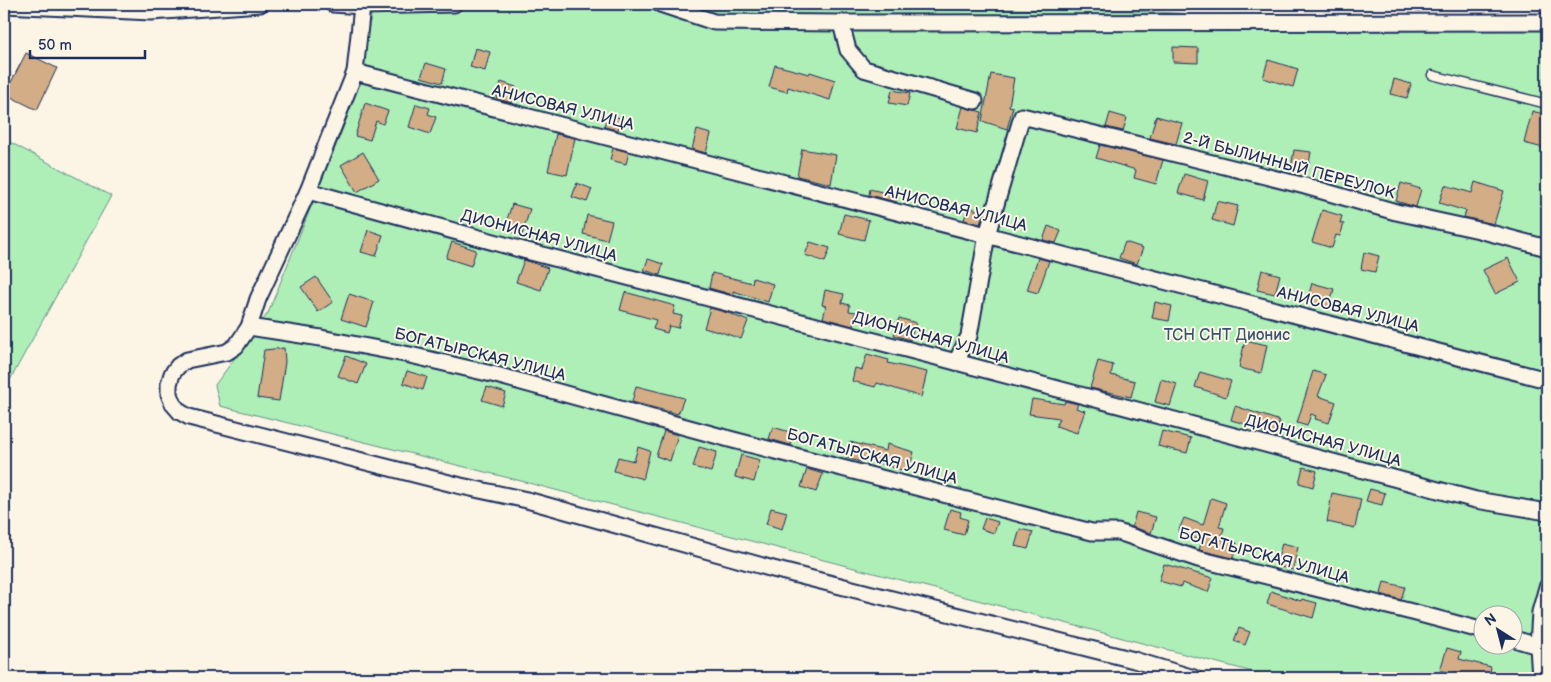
<svg xmlns="http://www.w3.org/2000/svg" width="1551" height="682" font-family="'Balsamiq Sans',sans-serif">
  <rect width="100%" height="100%" fill="#fcf5e5"/>
  <filter id="ink" filterUnits="userSpaceOnUse"><feTurbulence type="fractalNoise" baseFrequency=".02" numOctaves="2"/><feDisplacementMap in="SourceGraphic" scale="10" xChannelSelector="R" yChannelSelector="G"/><feConvolveMatrix kernelMatrix="1 2 1 2 8 2 1 2 1" color-interpolation-filters="sRGB"/></filter>
  <g filter="url(#ink)">
    <!-- green -->
    <g fill="#aeefb7" stroke="#648f8a" fill-rule="evenodd">
      <path d="M371 4H682L1132 11 1547 30V627L1533 678H1276L517 480 220 406 215 385 268 313 347 118 371 17ZM1484 614H1514V644H1484Z"/>
      <polygon points="4,139 111,196 4,391"/>
    </g>
    <!-- building -->
    <g fill="#d3ad85" stroke="#1b2f5e">
      <polygon points="1173,47 1198,48 1198,63 1173,62"/>
      <polygon points="475,48 490,52 485,71 470,67"/>
      <polygon points="26,53 57,68 37,110 5,94"/>
      <polygon points="1268,60 1298,69 1293,87 1263,78"/>
      <polygon points="426,63 446,69 442,83 421,77"/>
      <polygon points="775,65 809,74 810,72 835,80 830,100 788,87 787,92 769,87"/>
      <polygon points="991,74 1014,78 1009,106 1013,107 1007,129 982,121"/>
      <polygon points="1394,79 1411,84 1407,98 1390,94"/>
      <polygon points="501,82 516,87 512,103 496,99"/>
      <polygon points="892,90 910,93 907,106 889,103"/>
      <polygon points="365,103 388,111 383,124 376,121 370,140 355,136"/>
      <polygon points="416,104 430,108 428,114 436,117 430,134 409,127"/>
      <polygon points="963,107 982,112 977,133 957,128"/>
      <polygon points="1532,111 1547,115 1547,149 1524,143"/>
      <polygon points="1110,113 1127,118 1123,131 1106,127"/>
      <polygon points="607,115 621,118 618,130 604,127"/>
      <polygon points="1156,116 1182,123 1176,144 1150,138"/>
      <polygon points="697,130 711,134 706,153 692,149"/>
      <polygon points="556,134 575,138 567,175 548,171"/>
      <polygon points="1100,145 1163,160 1156,184 1134,178 1136,170 1096,158"/>
      <polygon points="613,148 629,152 626,164 610,160"/>
      <polygon points="802,149 836,155 831,184 797,176"/>
      <polygon points="1294,150 1311,152 1308,170 1291,168"/>
      <polygon points="363,152 379,179 357,192 341,165"/>
      <polygon points="1184,174 1208,181 1203,200 1178,193"/>
      <polygon points="1475,182 1504,191 1494,224 1464,217 1466,211 1439,203 1445,185 1472,193"/>
      <polygon points="577,183 592,189 587,202 572,197"/>
      <polygon points="1401,183 1421,189 1416,207 1396,201"/>
      <polygon points="870,189 898,196 896,202 869,195"/>
      <polygon points="1217,201 1238,206 1233,226 1212,220"/>
      <polygon points="512,204 530,209 522,235 504,229"/>
      <polygon points="968,207 984,212 980,224 964,220"/>
      <polygon points="1322,210 1342,216 1340,223 1344,224 1340,236 1336,235 1332,248 1312,242"/>
      <polygon points="844,214 869,220 864,240 839,234"/>
      <polygon points="587,215 612,221 607,240 583,234"/>
      <polygon points="1048,226 1061,231 1056,243 1043,240"/>
      <polygon points="368,230 383,235 376,256 361,252"/>
      <polygon points="452,242 476,250 471,266 446,258"/>
      <polygon points="810,242 830,248 825,262 805,255"/>
      <polygon points="1125,242 1143,248 1137,264 1119,258"/>
      <polygon points="1364,252 1379,256 1375,272 1361,269"/>
      <polygon points="1038,258 1049,261 1038,293 1027,290"/>
      <polygon points="1508,258 1520,282 1495,294 1483,270"/>
      <polygon points="648,259 663,264 660,275 644,270"/>
      <polygon points="524,260 548,268 541,290 516,282"/>
      <polygon points="1262,270 1280,275 1275,294 1257,290"/>
      <polygon points="712,273 752,283 753,278 773,284 768,302 733,291 733,295 709,288"/>
      <polygon points="316,277 333,302 318,312 301,287"/>
      <polygon points="1312,283 1334,289 1329,307 1307,301"/>
      <polygon points="825,290 844,294 842,303 850,305 849,311 856,312 853,326 823,318 826,306 822,305"/>
      <polygon points="625,292 675,306 673,314 682,316 678,328 669,326 667,333 653,329 656,320 620,310"/>
      <polygon points="349,294 374,302 366,327 341,319"/>
      <polygon points="1155,302 1172,306 1169,321 1152,318"/>
      <polygon points="710,308 728,313 748,321 741,339 718,331 718,332 704,328"/>
      <polygon points="899,318 916,323 910,340 894,335"/>
      <polygon points="1245,340 1267,345 1261,373 1239,368"/>
      <polygon points="284,348 285,362 279,401 257,398 264,350"/>
      <polygon points="867,354 889,360 888,363 927,372 921,397 877,383 875,387 852,381 855,368 862,370"/>
      <polygon points="346,356 366,364 358,384 338,376"/>
      <polygon points="1098,361 1113,365 1111,375 1135,381 1131,397 1090,388"/>
      <polygon points="407,371 427,377 423,390 403,383"/>
      <polygon points="1313,371 1326,375 1318,396 1336,402 1329,423 1315,419 1316,416 1311,414 1307,426 1297,423"/>
      <polygon points="1200,372 1231,381 1226,397 1195,387"/>
      <polygon points="1161,379 1177,384 1170,406 1155,402"/>
      <polygon points="636,386 684,398 678,414 632,402"/>
      <polygon points="487,387 506,393 502,406 482,400"/>
      <polygon points="1032,399 1064,404 1065,401 1078,404 1076,408 1085,411 1077,433 1056,426 1059,418 1029,414"/>
      <polygon points="1235,406 1280,421 1274,436 1255,429 1256,427 1231,420"/>
      <polygon points="773,427 793,433 790,445 769,439"/>
      <polygon points="664,431 678,435 670,461 656,456"/>
      <polygon points="1162,431 1191,438 1187,453 1158,446"/>
      <polygon points="850,442 886,451 887,444 914,452 908,472 862,458 861,462 846,458"/>
      <polygon points="638,447 650,451 643,479 614,471 618,457 634,461"/>
      <polygon points="699,447 717,452 711,472 693,467"/>
      <polygon points="741,455 760,460 754,482 735,477"/>
      <polygon points="1303,467 1317,471 1313,487 1299,483"/>
      <polygon points="807,469 823,474 816,492 801,487"/>
      <polygon points="1370,489 1385,493 1382,505 1366,501"/>
      <polygon points="1332,493 1361,499 1355,528 1327,522"/>
      <polygon points="1211,498 1226,503 1219,527 1224,528 1221,539 1237,543 1233,558 1199,550 1202,541 1178,532 1184,518 1203,525"/>
      <polygon points="771,508 787,512 782,529 766,524"/>
      <polygon points="950,509 961,512 960,517 968,520 964,535 944,530"/>
      <polygon points="1136,512 1156,517 1151,533 1132,527"/>
      <polygon points="985,518 998,522 994,533 981,529"/>
      <polygon points="1020,529 1033,532 1028,549 1015,546"/>
      <polygon points="1282,543 1298,547 1293,570 1276,566"/>
      <polygon points="1164,564 1213,578 1208,592 1182,583 1181,587 1159,581"/>
      <polygon points="1384,582 1405,587 1401,600 1381,594"/>
      <polygon points="1271,591 1301,601 1302,599 1317,603 1313,618 1267,604"/>
      <polygon points="1239,628 1250,632 1245,645 1234,641"/>
      <polygon points="1447,648 1461,652 1459,659 1491,667 1489,678 1480,678 1455,672 1454,674 1440,670"/>
    </g>
    <g fill="none" stroke-linecap="round" stroke-linejoin="round">
      <defs>
        <polyline id="lane" points="1432,75 1547,104"/>
        <g id="street">
          <polyline points="333,4 362,6 454,4"/>
          <polyline points="660,4 714,22 841,23 1547,22"/>
          <polyline points="4,5 151,12 260,4"/>
          <polyline points="362,6 355,72 308,191 258,299 249,327 236,346 227,352 187,360 178,366 172,374 169,384 169,394 173,404 180,412 189,417 461,486 527,500 773,569 1134,660 1194,678"/>
          <polyline points="841,23 848,50 864,69 975,101"/>
          <polyline points="355,72 1547,380"/>
          <polyline points="308,191 523,250 956,362 1476,500 1547,512"/>
          <polyline points="249,327 321,338 410,355 496,375 733,440 1056,523 1092,532 1118,532 1198,559 1416,613 1484,631"/>
          <polyline points="956,362 969,336 987,235 1022,116 1305,186 1396,212 1479,230 1547,248"/>
          <polyline points="1514,639 1538,646"/>
          <polyline points="1540,678 1538,646 1540,612 1547,587"/>
        </g>
      </defs>
      <!-- lane casing -->
      <use href="#lane" stroke="#1b2f5e" stroke-width="11"/>
      <!-- street casing -->
      <use href="#street" stroke="#1b2f5e" stroke-width="19"/>
      <!-- lane -->
      <use href="#lane" stroke="#fcf5e5" stroke-width="8"/>
      <!-- street -->
      <use href="#street" stroke="#fcf5e5" stroke-width="15"/>
    </g>
  </g>
  <g text-anchor="middle" dominant-baseline="central" stroke-width="4" stroke-linejoin="round" paint-order="stroke">
    <!-- street labels -->
    <g font-size="16" fill="#1b2f5e" stroke="#fcf5e5">
      <text transform="translate(563 108) rotate(14)">АНИСОВАЯ УЛИЦА</text>
      <text transform="translate(1289 166) rotate(15)">2-Й БЫЛИННЫЙ ПЕРЕУЛОК</text>
      <text transform="translate(956 209) rotate(14)">АНИСОВАЯ УЛИЦА</text>
      <text transform="translate(539 236) rotate(15)">ДИОНИСНАЯ УЛИЦА</text>
      <text transform="translate(1348 310) rotate(14)">АНИСОВАЯ УЛИЦА</text>
      <text transform="translate(931 338) rotate(15)">ДИОНИСНАЯ УЛИЦА</text>
      <text transform="translate(480 355) rotate(14)">БОГАТЫРСКАЯ УЛИЦА</text>
      <text transform="translate(1323 441) rotate(15)">ДИОНИСНАЯ УЛИЦА</text>
      <text transform="translate(872 457) rotate(15)">БОГАТЫРСКАЯ УЛИЦА</text>
      <text transform="translate(1264 556) rotate(15)">БОГАТЫРСКАЯ УЛИЦА</text>
    </g>
    <!-- park labels -->
    <g font-size="16" fill="#385570" stroke="#fcf5e5">
      <text x="1227" y="335">ТСН СНТ Дионис</text>
    </g>
  </g>
  <!-- margin -->
  <rect width="1551" height="682" fill="none" stroke="#fcf5e5" stroke-width="20"/>
  <rect x="10" y="10" width="1531" height="662" fill="none" stroke="#1b2f5e" stroke-width="2" filter="url(#ink)"/>
  <!-- north arrow -->
  <g transform="translate(1498 630) rotate(324)"><circle r="24" fill="#fcf5e5" stroke="#a2a6af"/>
  <path d="M0-4L9 19L0 12L-9 19Z" fill="#1b2f5e"/>
  <text y="-8" font-size="14" font-weight="bold" text-anchor="middle" fill="#1b2f5e">N</text>
  </g>
  <!-- scale -->
  <path d="M30 50v8h115v-8" fill="none" stroke="#1b2f5e" stroke-width="2.5"/>
  <text x="38" y="50" font-size="15" fill="#1b2f5e" stroke="#fcf5e5" stroke-width="4" paint-order="stroke">50 m</text>
</svg>
